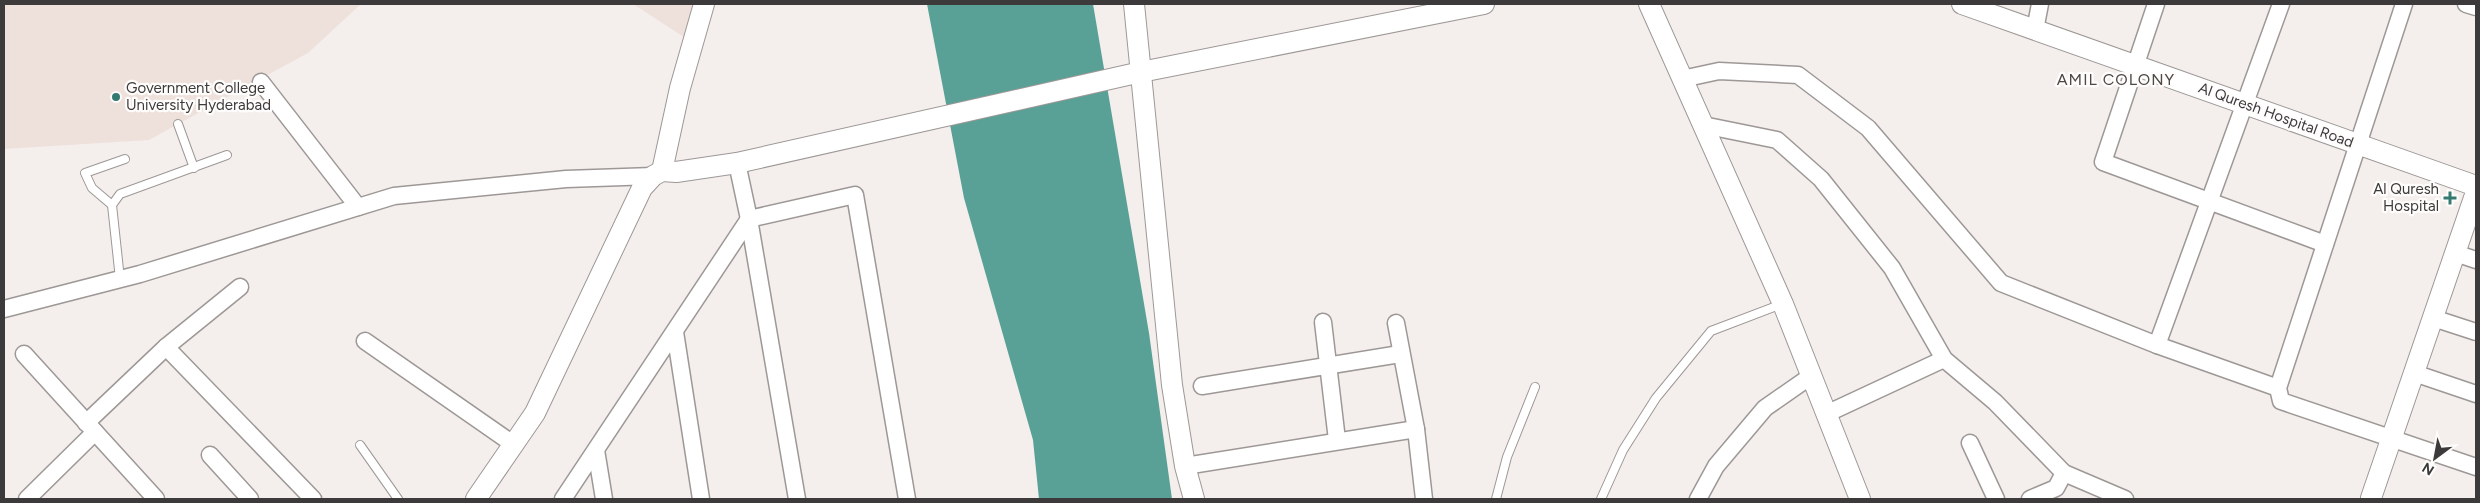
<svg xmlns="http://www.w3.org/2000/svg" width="2480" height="503" font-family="Figtree,sans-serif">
  <rect width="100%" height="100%" fill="#f4efed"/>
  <!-- built -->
  <g fill="#eee1dc">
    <polygon points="4,4 361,4 308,53 149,140 4,149"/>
    <polygon points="633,4 702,4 693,43"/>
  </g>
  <!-- water -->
  <polygon fill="#59a196" points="927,4 1093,4 1149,333 1172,499 1039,499 1033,440 964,198"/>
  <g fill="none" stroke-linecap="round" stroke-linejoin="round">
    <defs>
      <g id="service">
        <polyline points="178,124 194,168"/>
        <polyline points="112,205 92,188 85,173 125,159"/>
        <polyline points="120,279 112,205 120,194 227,155"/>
        <polyline points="360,445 398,499"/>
        <polyline points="1496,499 1507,457 1535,387"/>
        <polyline points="1601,499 1623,450 1656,398 1711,331 1782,304"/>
      </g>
      <g id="minor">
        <polyline points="2156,4 2103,162 2325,244"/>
        <polyline points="2404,4 2278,388 2281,401 2476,467"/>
        <polyline points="2466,4 2476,7"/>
        <polyline points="2035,30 2040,4"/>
        <polyline points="1682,79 1719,71 1798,75 1868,128 2001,283 2157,345 2278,388"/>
        <polyline points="261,82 358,207"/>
        <polyline points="1703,125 1777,140 1821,179 1892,268 1944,359 1995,402 2064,473 2125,499"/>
        <polyline points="737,163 749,219 797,499"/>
        <polyline points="2455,253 2476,260"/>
        <polyline points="4,309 140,274 394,196 566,179 653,176"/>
        <polyline points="2433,318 2476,332"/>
        <polyline points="1323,322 1337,440"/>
        <polyline points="1396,323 1416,429 1424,499"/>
        <polyline points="675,332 701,499"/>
        <polyline points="365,341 513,444"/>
        <polyline points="2157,345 2281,4"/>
        <polyline points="166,347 313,499"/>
        <polyline points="24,354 156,499"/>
        <polyline points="2414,373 2476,394"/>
        <polyline points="1202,386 1400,354"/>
        <polyline points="1826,414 1944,359"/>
        <polyline points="86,423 166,347 240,287"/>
        <polyline points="1970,443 1996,499"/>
        <polyline points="596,450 604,499"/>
        <polyline points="210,455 250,499"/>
        <polyline points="1185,466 1416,429"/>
        <polyline points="27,499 95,432"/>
        <polyline points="563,499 749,219 855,195 907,499"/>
        <polyline points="1698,499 1716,466 1765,408 1811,376"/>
        <polyline points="2030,499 2056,488 2064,473"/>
      </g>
      <g id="tertiary">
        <polyline points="1134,4 1172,385 1185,466 1194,499"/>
        <polyline points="1649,4 1783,304 1860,499"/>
        <polyline points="1962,4 2476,186"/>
        <polyline points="662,171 680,88 704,4"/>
        <polyline points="2371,498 2476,192"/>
        <polyline points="476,499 535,413 642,188 653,176 662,171 676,172 737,163 1141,72 1484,4"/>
      </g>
    </defs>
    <!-- service casing -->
    <use href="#service" stroke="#9d9896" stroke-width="10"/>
    <!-- minor casing -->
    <use href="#minor" stroke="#9d9896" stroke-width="19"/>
    <!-- tertiary casing -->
    <use href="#tertiary" stroke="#9d9896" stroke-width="22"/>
    <!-- service -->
    <use href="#service" stroke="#fff" stroke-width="8"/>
    <!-- minor -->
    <use href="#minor" stroke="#fff" stroke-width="16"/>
    <!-- tertiary -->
    <use href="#tertiary" stroke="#fff" stroke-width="20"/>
  </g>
  <!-- markers -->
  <g fill="#347a70" stroke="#fffdfc" stroke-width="2">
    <circle cx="116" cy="97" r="5"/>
    <path d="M2447.5 190.5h5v5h5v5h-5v5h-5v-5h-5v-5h5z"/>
  </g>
  <g text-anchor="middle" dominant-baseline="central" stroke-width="4.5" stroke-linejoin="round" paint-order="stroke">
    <!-- poi labels -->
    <g font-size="15" fill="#3c3a3a" stroke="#fffdfc" text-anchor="start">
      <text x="126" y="88">Government College<tspan x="126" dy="17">University Hyderabad</tspan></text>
      <text x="2439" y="189" text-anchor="end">Al Quresh<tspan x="2439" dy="17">Hospital</tspan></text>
    </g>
    <!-- street labels -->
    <g font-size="15" fill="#3c3a3a" stroke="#fffdfc">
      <text transform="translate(2276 115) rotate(20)">Al Quresh Hospital Road</text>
    </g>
    <!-- neighbourhood labels -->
    <g font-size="16" letter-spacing="1" fill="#4c4846" stroke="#fffdfc">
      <text x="2116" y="79">AMIL COLONY</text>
    </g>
  </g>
  <!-- border -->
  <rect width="2480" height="503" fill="none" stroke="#3c3a3a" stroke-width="10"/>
  <!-- north arrow -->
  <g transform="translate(2435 458) rotate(212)" stroke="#fffdfc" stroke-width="4" paint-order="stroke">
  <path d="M0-4L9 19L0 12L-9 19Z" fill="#3c3a3a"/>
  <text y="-8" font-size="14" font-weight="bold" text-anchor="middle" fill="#3c3a3a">N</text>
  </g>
</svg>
